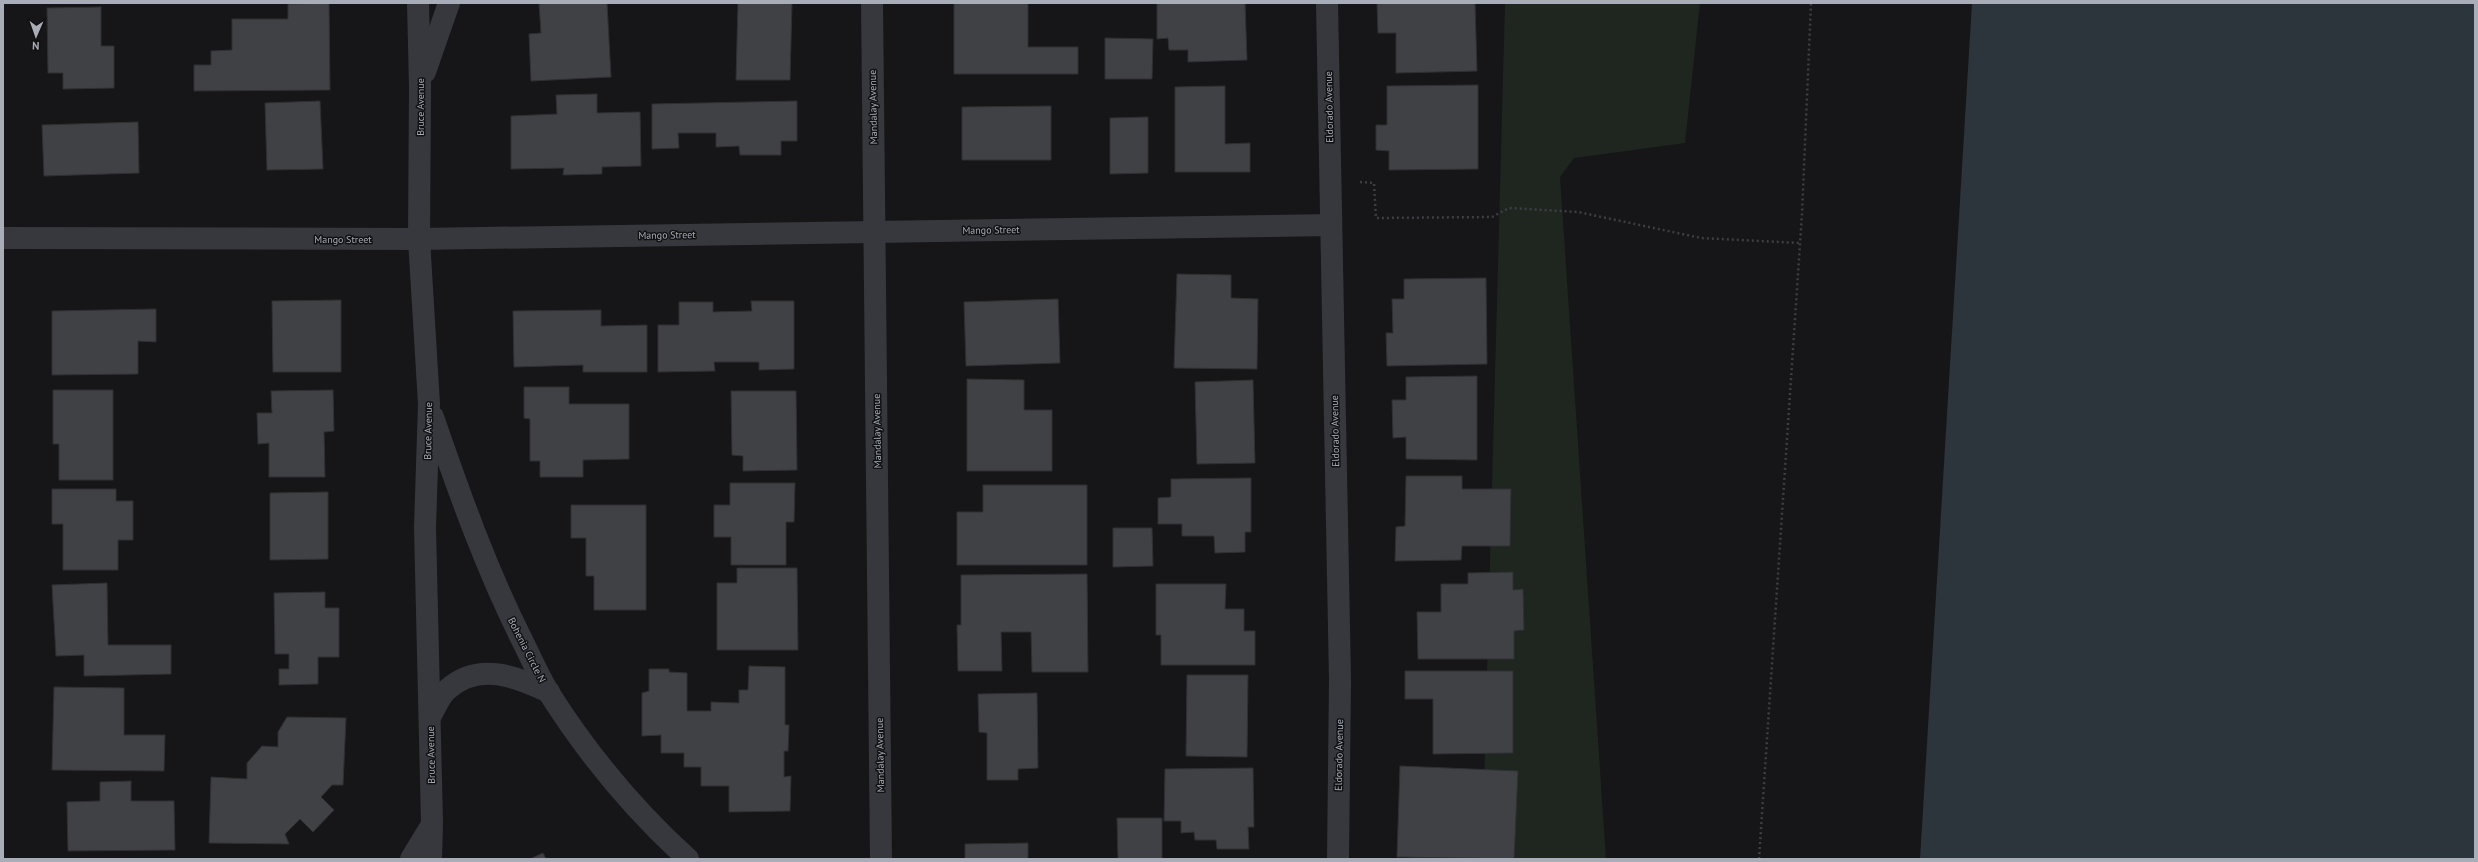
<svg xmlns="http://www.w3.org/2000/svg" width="2478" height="862" font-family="'PT Sans',sans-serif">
  <rect width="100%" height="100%" fill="#161618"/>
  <!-- green -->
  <polygon fill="#1e261f" points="1505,3 1700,3 1685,143 1574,158 1560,177 1606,859 1482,859"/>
  <!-- water -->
  <polygon fill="#2c353c" points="1972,3 2475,3 2475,859 1920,859"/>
  <!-- building -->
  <g fill="#404145" stroke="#303034">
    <polygon points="329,3 330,90 194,91 194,65 211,65 211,51 232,50 232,19 288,19 288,4"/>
    <polygon points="539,3 607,3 611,77 531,81 529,34 541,33"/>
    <polygon points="738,3 792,3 790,80 736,80"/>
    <polygon points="954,3 1028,3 1028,47 1078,47 1078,74 954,74"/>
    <polygon points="1157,3 1245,3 1247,60 1188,62 1188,50 1169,50 1168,38 1157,39"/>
    <polygon points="1377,3 1475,3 1477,71 1396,73 1396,33 1378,33"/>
    <polygon points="101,7 101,46 114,46 114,88 63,89 63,73 48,73 47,8"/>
    <polygon points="1105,38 1153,39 1152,79 1105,79"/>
    <polygon points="1478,85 1478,169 1389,170 1389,151 1376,150 1376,125 1387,125 1387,86"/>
    <polygon points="1225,86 1225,144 1250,143 1250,172 1175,172 1175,87"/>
    <polygon points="597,94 597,113 640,112 641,166 602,167 602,174 563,175 564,168 511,169 511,116 557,114 556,95"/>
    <polygon points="320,101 323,169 267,170 265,103"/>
    <polygon points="797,101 797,141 781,141 781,155 740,155 739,146 716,147 716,133 678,133 679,148 652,149 652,104"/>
    <polygon points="1051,106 1051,160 962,160 962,107"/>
    <polygon points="1148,117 1148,173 1110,174 1110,118"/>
    <polygon points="138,122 139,173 44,176 42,125"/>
    <polygon points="1177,274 1231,275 1231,298 1258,299 1257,369 1174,368"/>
    <polygon points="1486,278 1487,364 1387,366 1386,333 1393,333 1392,299 1404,299 1404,279"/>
    <polygon points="1058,299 1060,363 966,366 964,302"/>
    <polygon points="341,300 341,372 273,372 272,301"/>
    <polygon points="751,301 794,301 794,369 759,370 759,362 714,362 715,371 658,372 658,325 679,325 679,302 713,302 713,312 752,311"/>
    <polygon points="156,309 156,342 138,341 138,374 52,375 52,311"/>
    <polygon points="601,310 601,326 647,325 647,372 583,372 583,365 514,367 513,311"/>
    <polygon points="1477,376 1477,460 1406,459 1406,437 1393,438 1392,400 1406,400 1406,377"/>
    <polygon points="967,379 1024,380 1024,410 1052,410 1052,471 967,471"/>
    <polygon points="1253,380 1255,463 1197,464 1195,382"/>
    <polygon points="524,387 569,387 569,404 629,404 629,459 583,460 583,477 540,477 540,461 530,461 530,419 524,418"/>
    <polygon points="53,390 113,390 113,480 59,480 59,444 53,444"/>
    <polygon points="333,390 334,431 324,432 325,477 269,477 269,443 258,444 257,413 272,413 271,391"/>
    <polygon points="731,391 796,391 797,470 743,471 743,456 732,455"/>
    <polygon points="1406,476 1462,476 1462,489 1511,489 1510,546 1462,546 1461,560 1395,561 1396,527 1405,526"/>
    <polygon points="1251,478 1251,532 1245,532 1245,552 1215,553 1214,536 1182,536 1182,524 1158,524 1158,498 1171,497 1171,479"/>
    <polygon points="730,483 795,483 794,522 786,522 786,565 731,565 731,537 714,537 714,505 730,505"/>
    <polygon points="983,485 1087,485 1087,565 957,565 957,512 983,512"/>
    <polygon points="52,489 116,489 116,501 133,501 133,540 118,540 118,570 63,570 63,524 52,524"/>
    <polygon points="328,492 328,559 270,560 270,493"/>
    <polygon points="571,505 646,505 646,610 594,610 594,576 586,576 586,538 571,538"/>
    <polygon points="1113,528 1152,528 1153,566 1113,567"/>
    <polygon points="737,568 797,568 798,650 717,650 717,583 737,583"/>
    <polygon points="1513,572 1513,590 1523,589 1524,630 1514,631 1514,659 1418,659 1417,612 1441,612 1441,584 1468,584 1468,573"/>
    <polygon points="1087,574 1088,672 1032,672 1031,632 1001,632 1002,671 958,671 957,625 961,625 961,575"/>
    <polygon points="107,583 108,645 171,645 171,674 84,676 84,655 56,656 52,585"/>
    <polygon points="1156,584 1226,584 1225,609 1244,609 1244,631 1255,631 1255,665 1161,665 1161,635 1156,635"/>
    <polygon points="325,592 325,608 339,608 339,657 318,657 318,684 279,685 279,669 289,669 289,654 275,654 274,593"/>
    <polygon points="749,666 785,667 785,725 789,725 788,751 784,751 784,777 791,776 790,811 729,812 729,786 701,786 701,767 684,767 684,753 661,753 661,735 642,736 642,693 649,691 649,669 669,669 669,672 687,673 687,711 711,711 711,702 739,703 739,690 748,690"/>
    <polygon points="1405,671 1513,671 1513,753 1433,754 1433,699 1405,699"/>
    <polygon points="1187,675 1248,675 1247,757 1186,756"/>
    <polygon points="54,687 124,688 124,735 165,735 164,771 52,770"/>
    <polygon points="1037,693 1038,768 1018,769 1018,780 987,780 987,733 979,732 978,694"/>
    <polygon points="287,717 346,718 343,785 332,785 321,797 334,810 313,832 300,819 285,834 289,844 209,843 211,777 247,779 247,763 262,746 278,747 278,732"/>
    <polygon points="1400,766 1518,771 1514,859 1397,857"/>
    <polygon points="1253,768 1254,827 1248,827 1249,849 1217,849 1216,840 1195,840 1194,832 1181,833 1181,821 1164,821 1165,769"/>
    <polygon points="131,781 131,801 174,801 175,850 68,851 67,802 100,801 100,782"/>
    <polygon points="1117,818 1162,818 1162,859 1118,859"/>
    <polygon points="1028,843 1028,859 965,859 965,844"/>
    <polygon points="543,853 546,859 530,859"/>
  </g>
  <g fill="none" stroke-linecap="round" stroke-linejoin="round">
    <!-- path -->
    <g stroke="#3d3f44" stroke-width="2.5" stroke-dasharray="2 3" stroke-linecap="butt">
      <polyline points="1360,182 1374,183 1376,218 1492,217 1509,208 1578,212 1701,238 1800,243"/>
      <polyline points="1759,859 1802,214 1811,3"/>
    </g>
    <!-- minor -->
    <g stroke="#37383d" stroke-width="22">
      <polyline points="418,3 420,87 419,239 429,404 425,527 432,823 431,859"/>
      <polyline points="1327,3 1340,680 1338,859"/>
      <polyline points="425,72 449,3"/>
      <polyline points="3,238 419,239 1331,225"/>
      <path d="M433 417C460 495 487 571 524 644 532 660 539 677 549 693 587 753 635 811 688 859"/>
      <path d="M430 717C435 709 440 695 448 689 479 661 517 677 549 692"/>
      <polyline points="411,859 431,826"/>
    </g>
    <!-- tertiary -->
    <polyline stroke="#37383d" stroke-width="22" points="872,3 881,859"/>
  </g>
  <g text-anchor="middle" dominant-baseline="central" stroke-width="3" stroke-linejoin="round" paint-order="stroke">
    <!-- street labels -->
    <g font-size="10" fill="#a8adb8" stroke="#111113">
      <text transform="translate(420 107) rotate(-90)">Bruce Avenue</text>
      <text transform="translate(873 107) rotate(-91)">Mandalay Avenue</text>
      <text transform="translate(1329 107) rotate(-91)">Eldorado Avenue</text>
      <text transform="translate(991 230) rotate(-1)">Mango Street</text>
      <text transform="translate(667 235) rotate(-1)">Mango Street</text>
      <text x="343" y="239">Mango Street</text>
      <text transform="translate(428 431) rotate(-89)">Bruce Avenue</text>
      <text transform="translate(877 431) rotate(-91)">Mandalay Avenue</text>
      <text transform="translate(1335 431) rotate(-91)">Eldorado Avenue</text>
      <text transform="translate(527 650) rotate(63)">Bohenia Circle N</text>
      <text transform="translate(431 755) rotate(-91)">Bruce Avenue</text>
      <text transform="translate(880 755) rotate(-91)">Mandalay Avenue</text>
      <text transform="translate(1339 755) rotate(-89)">Eldorado Avenue</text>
    </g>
  </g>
  <!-- border -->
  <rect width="2478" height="862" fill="none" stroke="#a8adb8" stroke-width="8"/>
  <!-- north arrow -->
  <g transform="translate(36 36) rotate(182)" stroke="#111113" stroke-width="3" paint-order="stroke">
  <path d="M0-3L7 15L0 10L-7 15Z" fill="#a8adb8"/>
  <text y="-6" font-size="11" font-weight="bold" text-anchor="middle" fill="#a8adb8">N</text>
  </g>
</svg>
